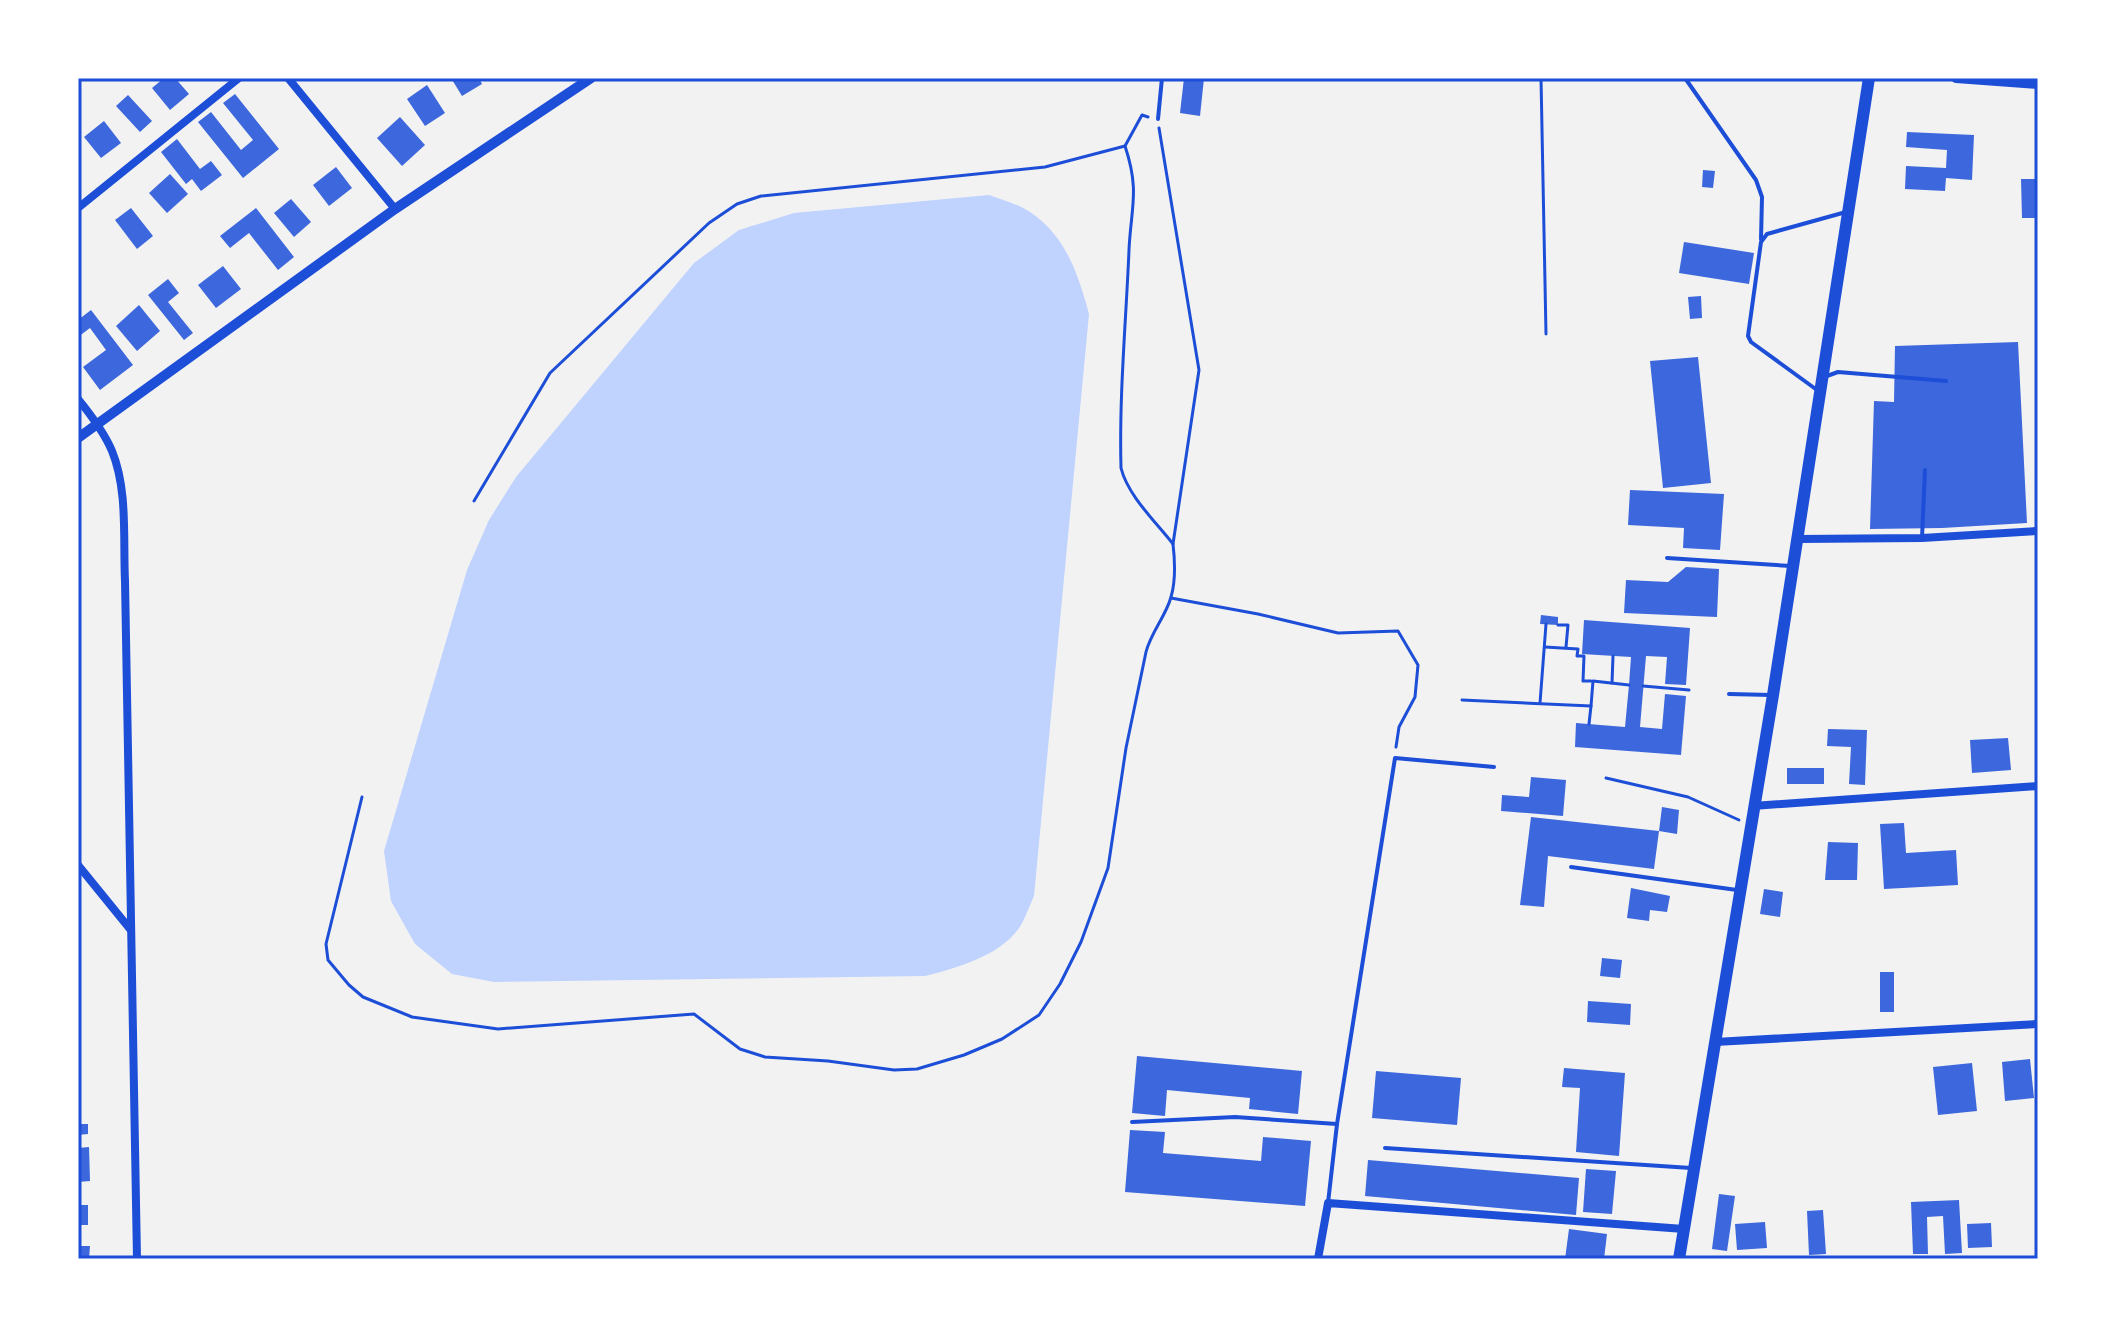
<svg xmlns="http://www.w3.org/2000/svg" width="2116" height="1337" font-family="Georgia,serif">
  <rect width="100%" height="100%" fill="#f2f2f2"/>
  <!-- water -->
  <path fill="#bfd3fe" d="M989 195C1002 200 1018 204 1030 212 1066 236 1078 274 1089 314L1034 896C1030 905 1026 916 1021 925 1003 955 957 968 925 976L494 982 452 974 415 944 391 901 384 851 467 570 489 520 516 477 694 263 739 230 794 213Z"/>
  <!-- building -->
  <g fill="#3d67dc">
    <polygon points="164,78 175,78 189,94 170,110 152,88"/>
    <polygon points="451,78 479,78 482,84 462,96"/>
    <polygon points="1184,78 1204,78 1200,116 1180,113"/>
    <polygon points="427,85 445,113 425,126 407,99"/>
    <polygon points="235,94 279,149 243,178 198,122 211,112 241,150 253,140 223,103"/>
    <polygon points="128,95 152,121 140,132 116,106"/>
    <polygon points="400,117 425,145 402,166 377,138"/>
    <polygon points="104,121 121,143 101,158 84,137"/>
    <polygon points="1907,132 1974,135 1972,180 1946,178 1945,191 1905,189 1906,166 1946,168 1947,150 1906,147"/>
    <polygon points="177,139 200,169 211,161 222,175 201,191 192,179 186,184 161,152"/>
    <polygon points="336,167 352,188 329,206 313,185"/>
    <polygon points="1703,170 1715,171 1713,188 1702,187"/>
    <polygon points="170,174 188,194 167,213 149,193"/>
    <polygon points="2021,179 2038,179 2038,218 2022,218"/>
    <polygon points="291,199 311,222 294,237 274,213"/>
    <polygon points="131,208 153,236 137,249 115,220"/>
    <polygon points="256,208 294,257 278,270 249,233 230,248 220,236"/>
    <polygon points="1684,242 1754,253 1749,284 1679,273"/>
    <polygon points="223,266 241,289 216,308 198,285"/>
    <polygon points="168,279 179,293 168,302 193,333 184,340 148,295"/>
    <polygon points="1701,296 1702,318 1690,319 1688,297"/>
    <polygon points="139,305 160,331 137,351 116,326"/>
    <polygon points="91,310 133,365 100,390 83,367 106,350 90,328 78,337 78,320"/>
    <polygon points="2018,342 2027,523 1942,528 1870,529 1874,401 1894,402 1895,346"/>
    <polygon points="1698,357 1711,483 1663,488 1650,361"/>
    <polygon points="1630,490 1724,494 1720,550 1683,548 1684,528 1628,525"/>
    <polygon points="1686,567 1719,569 1717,617 1624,613 1626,580 1668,582"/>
    <polygon points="1541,615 1558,617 1558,625 1540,624"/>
    <polygon points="1584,620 1690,628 1686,685 1665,684 1667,657 1646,656 1640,727 1662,729 1665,694 1686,696 1681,755 1575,747 1576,723 1625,727 1629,685 1631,657 1582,654"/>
    <polygon points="1828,729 1867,730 1865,785 1849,784 1851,747 1827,746"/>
    <polygon points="2008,738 2011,770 1972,773 1970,740"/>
    <rect x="1787" y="768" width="37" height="16"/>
    <polygon points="1531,777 1566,780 1563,816 1501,811 1502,795 1529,797"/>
    <polygon points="1662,807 1679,810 1677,834 1659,831"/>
    <polygon points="1531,817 1659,831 1654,869 1548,856 1544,907 1520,905"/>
    <polygon points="1904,823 1906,853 1956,850 1958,885 1884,889 1880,824"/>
    <polygon points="1828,842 1858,843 1857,880 1825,880"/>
    <polygon points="1631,888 1670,896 1667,912 1650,910 1649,921 1627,918"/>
    <polygon points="1764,889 1783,892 1780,917 1760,914"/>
    <polygon points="1602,958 1622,960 1620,978 1600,976"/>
    <rect x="1880" y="972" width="14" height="40"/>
    <polygon points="1588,1001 1631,1004 1630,1025 1587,1022"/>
    <polygon points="1137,1056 1302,1071 1298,1114 1249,1109 1250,1098 1167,1090 1165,1116 1132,1113"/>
    <polygon points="2030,1059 2034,1098 2005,1101 2002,1062"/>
    <polygon points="1972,1063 1977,1111 1938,1115 1933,1067"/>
    <polygon points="1564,1068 1625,1073 1619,1156 1576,1152 1580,1088 1562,1087"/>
    <polygon points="1376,1071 1461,1078 1457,1125 1372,1118"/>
    <polygon points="78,1124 88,1124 88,1134 78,1135"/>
    <polygon points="1130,1130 1165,1132 1163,1153 1261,1161 1263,1137 1311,1141 1305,1206 1125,1192"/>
    <polygon points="89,1147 90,1181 78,1182 78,1148"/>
    <polygon points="1368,1160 1579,1178 1576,1215 1365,1196"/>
    <polygon points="1586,1169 1616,1171 1612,1214 1583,1212"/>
    <polygon points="1719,1194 1735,1196 1727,1251 1712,1249"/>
    <polygon points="1959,1200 1962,1253 1945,1254 1943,1216 1927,1217 1928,1254 1913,1254 1911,1202"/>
    <rect x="78" y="1205" width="10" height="20"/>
    <polygon points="1823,1210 1826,1254 1809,1255 1807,1211"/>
    <polygon points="1765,1222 1767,1248 1737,1250 1735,1224"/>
    <polygon points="1991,1223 1992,1247 1968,1248 1967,1224"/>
    <polygon points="1569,1229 1607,1234 1604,1259 1565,1259"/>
    <polygon points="78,1246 90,1246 89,1259 78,1259"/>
  </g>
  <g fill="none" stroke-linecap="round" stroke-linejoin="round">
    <!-- path -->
    <g stroke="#1d4ed8" stroke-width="3">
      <polyline points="1541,78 1546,334"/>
      <path d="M1125 146C1140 191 1131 207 1129 250 1126 322 1119 396 1121 468 1128 496 1156 522 1173 544"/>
      <polyline points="474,501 550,373 709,223 737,204 761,196 1045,167 1125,146 1142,115 1148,117"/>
      <polyline points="1171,598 1258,614 1338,633 1398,631 1418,665 1415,697 1399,727 1396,747"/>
      <polyline points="1558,625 1568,625 1566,647"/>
      <polyline points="1545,647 1578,649 1577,656 1584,656 1583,681 1591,681"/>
      <polyline points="1612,683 1613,656"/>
      <polyline points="1643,686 1689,690"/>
      <polyline points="1462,700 1591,706 1593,681 1629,685"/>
      <polyline points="1540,703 1546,624"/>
      <polyline points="1589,724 1591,706"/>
      <polyline points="1606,778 1688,797 1739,820"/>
      <path d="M362 797 326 944 328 960 349 985 363 997 412 1017 498 1029 694 1014 740 1049 765 1057 828 1061 894 1070 917 1069 964 1055 1002 1039 1039 1015 1060 984 1081 942 1108 868 1126 748 1146 652C1151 632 1166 616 1171 597 1176 580 1175 561 1173 544L1199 370 1159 128"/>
    </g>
    <!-- service -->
    <g stroke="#1d4ed8" stroke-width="4">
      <polyline points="1685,78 1756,180 1762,197 1761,239"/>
      <polyline points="1158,119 1162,78"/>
      <polyline points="1827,376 1838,372 1946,381"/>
      <polyline points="1817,390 1751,342 1748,336 1761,242 1767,234 1846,212"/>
      <polyline points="1922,538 1925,470"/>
      <polyline points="1667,558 1791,566"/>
      <polyline points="1729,694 1771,695"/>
      <polyline points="1571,867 1737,890"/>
      <polyline points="1132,1122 1235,1117 1337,1124"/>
      <polyline points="1385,1148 1691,1168"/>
      <polyline points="1328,1203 1337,1124 1395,758 1494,767"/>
    </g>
    <!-- minor -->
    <g stroke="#1d4ed8" stroke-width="8">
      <polyline points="288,78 395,209"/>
      <polyline points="78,208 239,78"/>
      <path d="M78 399C91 415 104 432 112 451 128 490 123 539 125 581L137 1259"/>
      <polyline points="1798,539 1922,538 2038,531"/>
      <polyline points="1753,806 2038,786"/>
      <polyline points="78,865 130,929"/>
      <polyline points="1715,1042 2038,1024"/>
      <polyline points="1318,1259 1328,1203 1684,1229"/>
    </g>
    <!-- tertiary -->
    <g stroke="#1d4ed8" stroke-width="10">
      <polyline points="1956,78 2038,84"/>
      <polyline points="78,438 395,209 591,78"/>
    </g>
    <!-- secondary -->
    <polyline stroke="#1d4ed8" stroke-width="12" points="1679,1259 1773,695 1869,78"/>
  </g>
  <!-- border -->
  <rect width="2116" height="1337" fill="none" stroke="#ffffff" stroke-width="160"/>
  <rect x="80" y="80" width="1956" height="1177" fill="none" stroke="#1d4ed8" stroke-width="3"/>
</svg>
